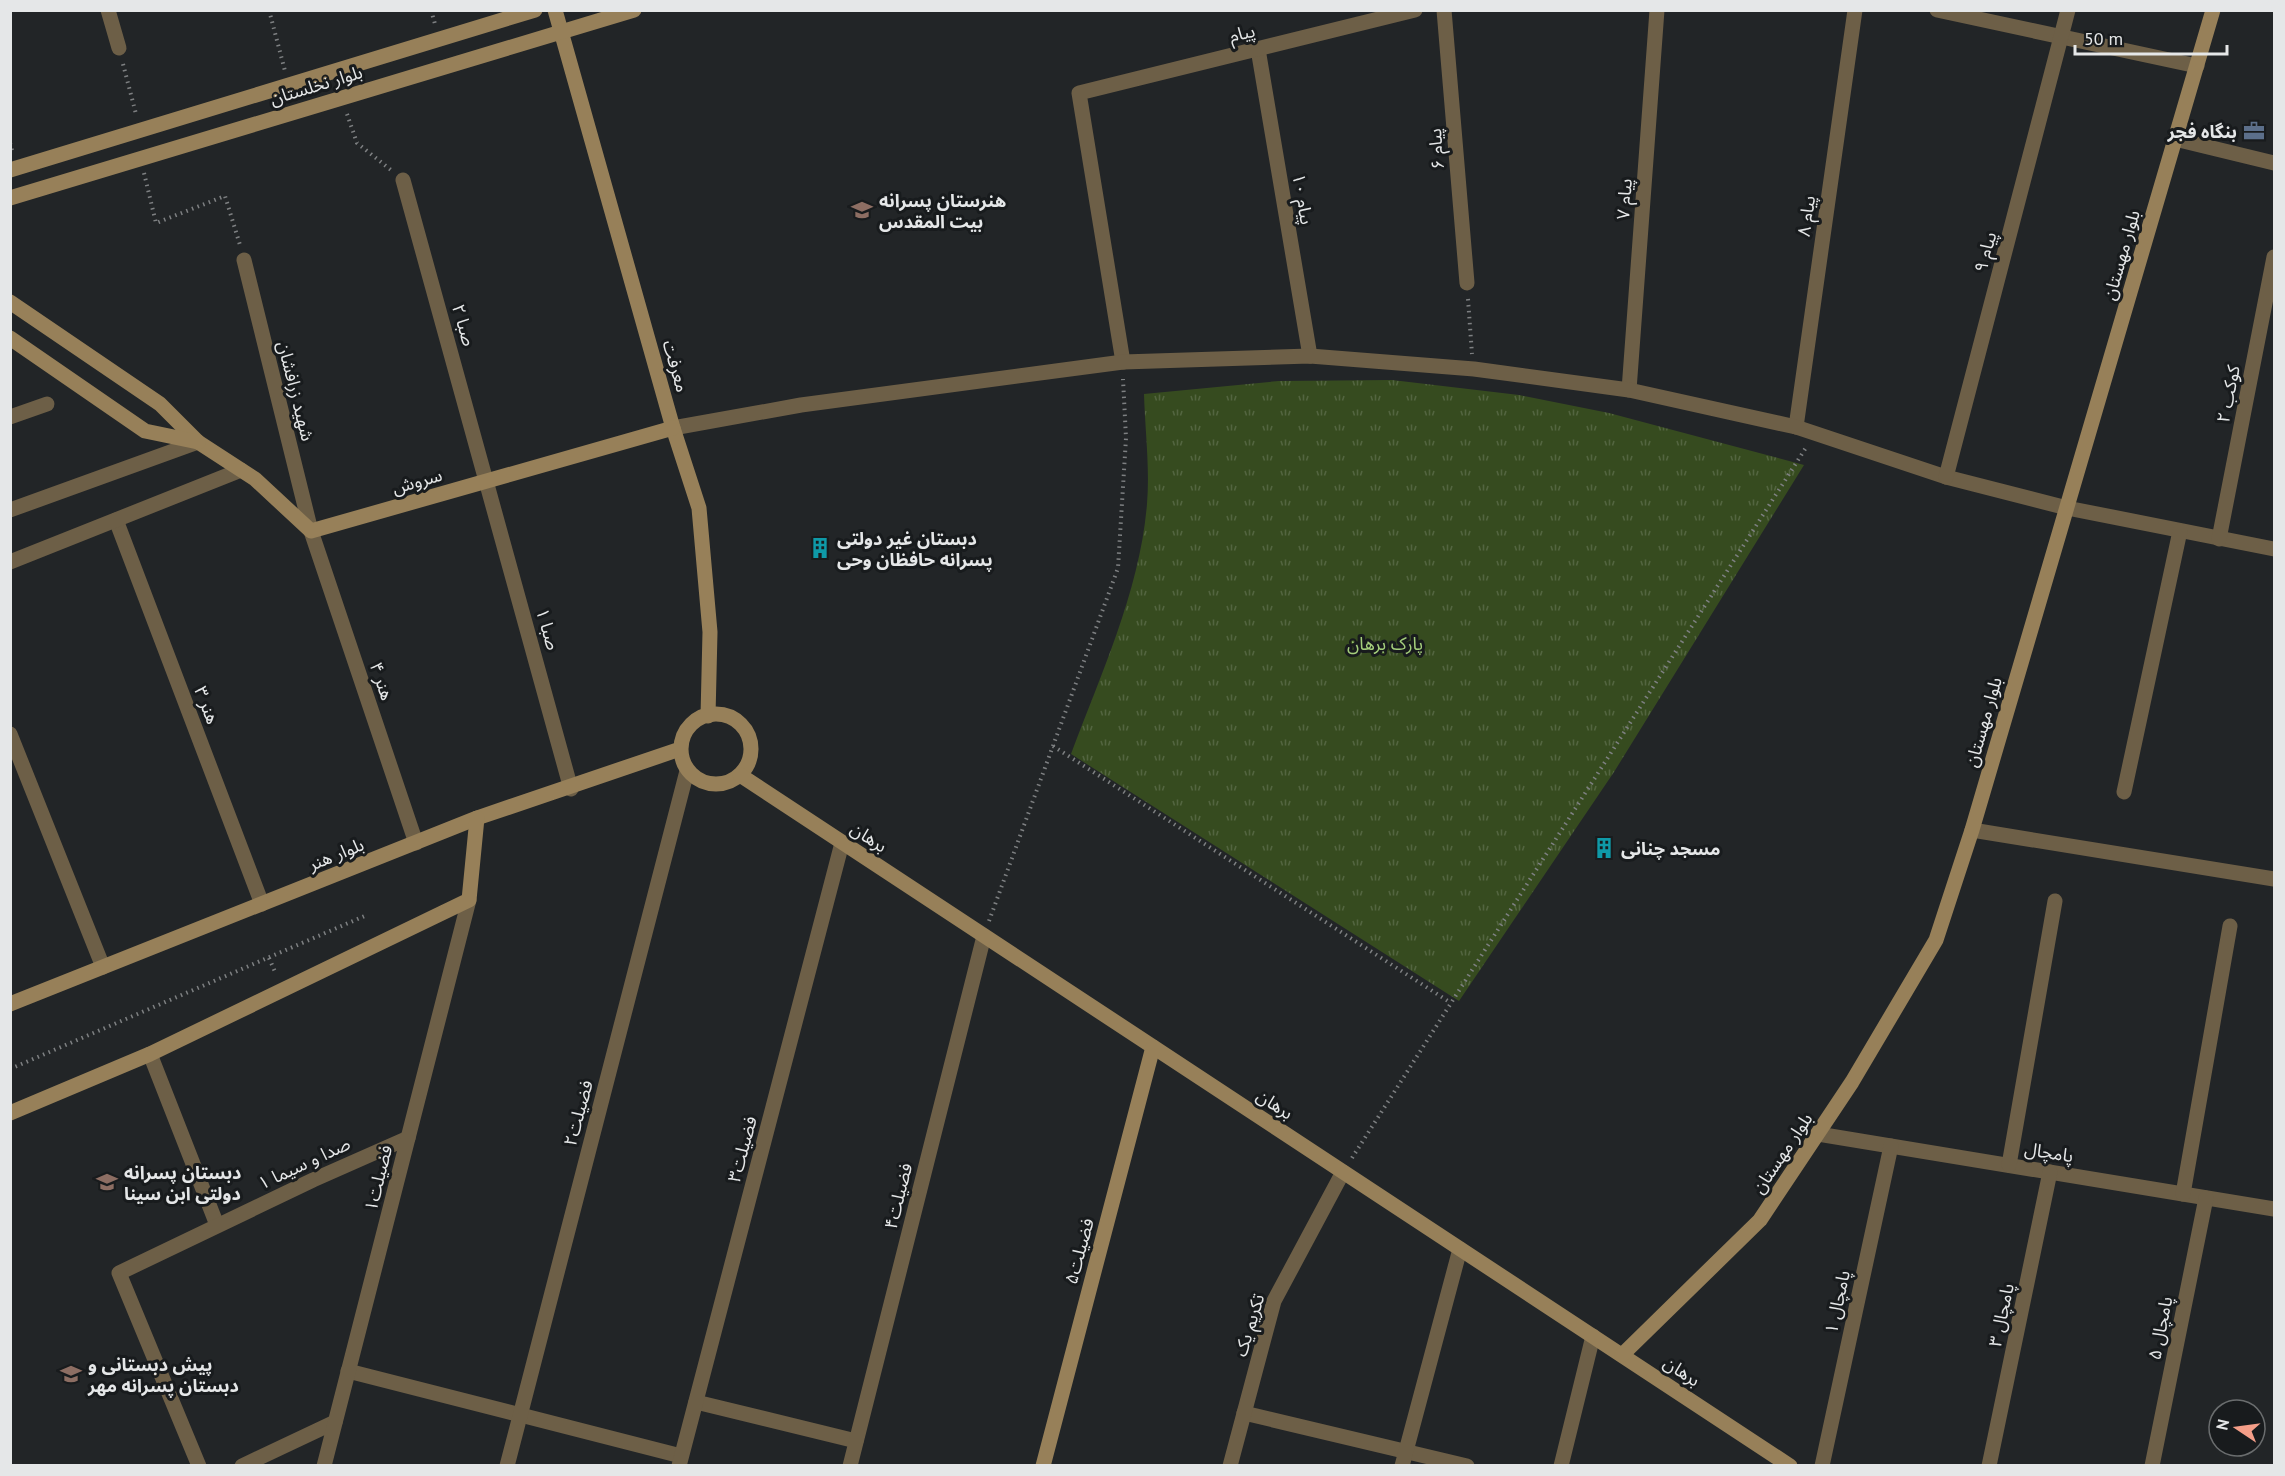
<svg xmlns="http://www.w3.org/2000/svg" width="2285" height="1476" font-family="'PT Sans','Noto Sans Arabic',sans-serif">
  <defs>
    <pattern id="grass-tufts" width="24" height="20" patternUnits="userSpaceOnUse" patternTransform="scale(1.5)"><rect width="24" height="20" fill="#364b1f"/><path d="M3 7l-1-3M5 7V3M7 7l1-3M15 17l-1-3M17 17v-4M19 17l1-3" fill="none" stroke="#536540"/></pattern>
  </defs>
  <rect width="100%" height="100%" fill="#222527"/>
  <!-- grass -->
  <path fill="url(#grass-tufts)" d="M1392 380 1519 395 1609 413 1804 465 1614 772 1459 1001 1071 754C1101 674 1140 590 1147 504 1150 468 1145 430 1144 394L1279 381Z"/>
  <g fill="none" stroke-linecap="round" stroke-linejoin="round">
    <!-- path -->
    <g stroke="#7e8082" stroke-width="4" stroke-dasharray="1.5 4.5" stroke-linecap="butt">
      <polyline points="269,10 285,71"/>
      <polyline points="431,10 435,24"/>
      <polyline points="123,64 136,114"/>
      <polyline points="347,114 357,143 391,170"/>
      <polyline points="10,143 13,154"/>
      <polyline points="144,173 156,223 225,196 240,245"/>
      <polyline points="1468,299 1472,354"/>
      <polyline points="1053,746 1451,1003"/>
      <polyline points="989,921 1118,568 1126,438 1123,379"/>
      <polyline points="269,958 276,974"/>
      <polyline points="10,1069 367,915"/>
      <polyline points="1352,1158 1807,446"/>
    </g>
    <!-- street -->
    <g stroke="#6d5f47" stroke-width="15">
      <polyline points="108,10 119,48"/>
      <polyline points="1444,10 1467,283"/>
      <polyline points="1937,10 2197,66"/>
      <polyline points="1258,49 1310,356"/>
      <polyline points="2175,139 2274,163"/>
      <polyline points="403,180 571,789"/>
      <polyline points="244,260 311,531 416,843"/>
      <polyline points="1123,362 1079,93 1415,10"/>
      <polyline points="1629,390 1657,10"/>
      <polyline points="10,417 47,404"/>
      <polyline points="1796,427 1855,10"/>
      <polyline points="673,428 801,405 1123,362 1310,356 1474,369 1629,390 1796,427 1946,477 2067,508 2274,549"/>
      <polyline points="1946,477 2068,10"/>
      <polyline points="10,510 198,442"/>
      <polyline points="116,520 262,904"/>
      <polyline points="2219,539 2274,257"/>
      <polyline points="10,562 241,470"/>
      <polyline points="10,734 103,967"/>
      <polyline points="2124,792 2180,531"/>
      <polyline points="1972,830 2274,879"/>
      <polyline points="150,1054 217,1225"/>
      <polyline points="1818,1134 2274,1209"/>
      <polyline points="2009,1165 2055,901"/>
      <polyline points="2183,1194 2230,926"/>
      <polyline points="348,1371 681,1456"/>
      <polyline points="696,1402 856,1441"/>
      <polyline points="1244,1413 1467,1466"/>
      <polyline points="199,1466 119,1273 313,1180 408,1138"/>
      <polyline points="242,1466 335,1422"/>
      <polyline points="324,1466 469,900"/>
      <polyline points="507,1466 687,771"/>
      <polyline points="679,1466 842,843"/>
      <polyline points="850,1466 984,936"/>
      <polyline points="1230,1466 1274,1301 1343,1172"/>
      <polyline points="1402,1466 1460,1249"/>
      <polyline points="1561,1466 1593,1336"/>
      <polyline points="1822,1466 1891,1146"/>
      <polyline points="1989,1466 2050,1172"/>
      <polyline points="2152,1466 2206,1198"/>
    </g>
    <!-- secondary -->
    <g stroke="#978059" stroke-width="15">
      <polyline points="555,10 673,428 699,508 710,632 708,716"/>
      <polyline points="10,170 535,10"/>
      <polyline points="10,198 634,10"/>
      <polyline points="10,302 160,404 198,442 255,479 311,531 673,428"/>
      <polyline points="10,338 145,431 198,442"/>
      <circle cx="716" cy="749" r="35"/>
      <polyline points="740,775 1790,1466"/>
      <polyline points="10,1004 477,818 680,749"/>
      <polyline points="10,1113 150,1054 469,900 477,818"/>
      <polyline points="1622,1355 1760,1220 1852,1082 1936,940 1972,830 2213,10"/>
      <polyline points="1043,1466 1153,1047"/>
    </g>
  </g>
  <!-- icons -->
  <defs>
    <symbol id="office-bare" viewBox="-9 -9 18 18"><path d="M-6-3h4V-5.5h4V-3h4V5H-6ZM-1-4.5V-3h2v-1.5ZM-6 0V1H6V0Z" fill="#5c6f8a" stroke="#181b1d" stroke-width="2.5" paint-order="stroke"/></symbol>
    <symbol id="school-bare" viewBox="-9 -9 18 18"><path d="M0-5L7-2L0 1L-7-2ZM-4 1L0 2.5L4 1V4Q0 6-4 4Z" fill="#8d6e63" stroke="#181b1d" stroke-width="2.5" paint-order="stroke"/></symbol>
    <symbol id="building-bare" viewBox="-9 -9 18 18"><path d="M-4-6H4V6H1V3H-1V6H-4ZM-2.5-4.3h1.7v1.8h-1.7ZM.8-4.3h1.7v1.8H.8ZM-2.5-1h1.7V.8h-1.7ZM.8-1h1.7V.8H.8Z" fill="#0f9aa8" stroke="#181b1d" stroke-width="2.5" paint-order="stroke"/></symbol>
  </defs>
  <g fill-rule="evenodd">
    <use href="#office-bare" x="2239" y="116" width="30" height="30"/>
    <use href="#school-bare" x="847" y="195" width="30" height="30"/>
    <use href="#building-bare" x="805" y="533" width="30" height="30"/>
    <use href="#building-bare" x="1589" y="833" width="30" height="30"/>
    <use href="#school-bare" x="92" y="1167" width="30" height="30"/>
    <use href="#school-bare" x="56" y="1359" width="30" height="30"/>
  </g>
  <g text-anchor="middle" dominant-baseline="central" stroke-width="6" stroke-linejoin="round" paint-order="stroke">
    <!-- street labels -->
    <g font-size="18" fill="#e5e7e8" stroke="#181b1d">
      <text transform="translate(1242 33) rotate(-14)">پیام</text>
      <text transform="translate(316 85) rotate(-17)">بلوار نخلستان</text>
      <text transform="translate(1436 149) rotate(-95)">پیام ۶</text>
      <text transform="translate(1303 199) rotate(80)">پیام ۱۰</text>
      <text transform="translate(1624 199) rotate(-86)">پیام ۷</text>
      <text transform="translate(1806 216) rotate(-82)">پیام ۸</text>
      <text transform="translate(1985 252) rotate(-75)">پیام ۹</text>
      <text transform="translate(2121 255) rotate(-74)">بلوار مهستان</text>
      <text transform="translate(464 325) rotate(74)">صبا ۲</text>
      <text transform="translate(676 366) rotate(74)">معرفت</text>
      <text transform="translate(296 391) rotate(76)">شهید زرافشان</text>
      <text transform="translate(2228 394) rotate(-79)">کوکب ۲</text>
      <text transform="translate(417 481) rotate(-16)">سروش</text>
      <text transform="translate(548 629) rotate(74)">صبا ۱</text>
      <text transform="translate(382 681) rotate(71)">هنر ۴</text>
      <text transform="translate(207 705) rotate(69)">هنر ۳</text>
      <text transform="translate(1983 722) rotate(-74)">بلوار مهستان</text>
      <text transform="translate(869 837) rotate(33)">برهان</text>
      <text transform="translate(336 854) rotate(-22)">بلوار هنر</text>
      <text transform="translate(1275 1104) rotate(33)">برهان</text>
      <text transform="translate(578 1113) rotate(-75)">فضیلت۲</text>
      <text transform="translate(742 1149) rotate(-75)">فضیلت۳</text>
      <text transform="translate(2049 1152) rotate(9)">پامچال</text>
      <text transform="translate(1782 1153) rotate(-56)">بلوار مهستان</text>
      <text transform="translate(304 1163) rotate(-25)">صدا و سیما ۱</text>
      <text transform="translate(378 1178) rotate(-76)">فضیلت۱</text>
      <text transform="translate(898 1196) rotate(-76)">فضیلت۴</text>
      <text transform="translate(1079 1251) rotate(-75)">فضیلت۵</text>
      <text transform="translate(1837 1302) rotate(-78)">پامچال ۱</text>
      <text transform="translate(2001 1315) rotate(-78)">پامچال ۳</text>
      <text transform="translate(1249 1325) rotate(-73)">تکریم یک</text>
      <text transform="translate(2160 1328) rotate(-79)">پامچال ۵</text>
      <text transform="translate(1682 1371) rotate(33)">برهان</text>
    </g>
    <!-- poi labels -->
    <g font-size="18" font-weight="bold" fill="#e5e7e8" stroke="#181b1d" text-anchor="start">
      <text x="2237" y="131" text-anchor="end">بنگاه فجر</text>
      <text x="879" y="200">هنرستان پسرانه<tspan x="879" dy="21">بیت المقدس</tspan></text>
      <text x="837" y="538">دبستان غیر دولتی<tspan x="837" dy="21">پسرانه حافظان وحی</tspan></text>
      <text x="1621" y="848">مسجد چنانی</text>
      <text x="124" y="1172">دبستان پسرانه<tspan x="124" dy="21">دولتی ابن سینا</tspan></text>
      <text x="88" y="1364">پیش دبستانی و<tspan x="88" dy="21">دبستان پسرانه مهر</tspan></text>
    </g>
    <!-- park labels -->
    <g font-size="18" fill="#a5cf7c" stroke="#181b1d">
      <text x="1385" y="643">پارک برهان</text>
    </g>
  </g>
  <!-- border -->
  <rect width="2285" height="1476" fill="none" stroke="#e5e7e8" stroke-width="24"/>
  <!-- north arrow -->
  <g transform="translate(2237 1428) rotate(283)"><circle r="28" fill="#181b1d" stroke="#6a6d6e" stroke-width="1.5"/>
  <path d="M0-4.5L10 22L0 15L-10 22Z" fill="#f49e88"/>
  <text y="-9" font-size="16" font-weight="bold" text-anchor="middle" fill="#e5e7e8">N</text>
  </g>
  <!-- scale -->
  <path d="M2075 45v9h152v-9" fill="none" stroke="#e5e7e8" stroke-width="3"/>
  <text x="2084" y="45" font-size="18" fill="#e5e7e8" stroke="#181b1d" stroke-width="4.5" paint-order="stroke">50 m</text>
</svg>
